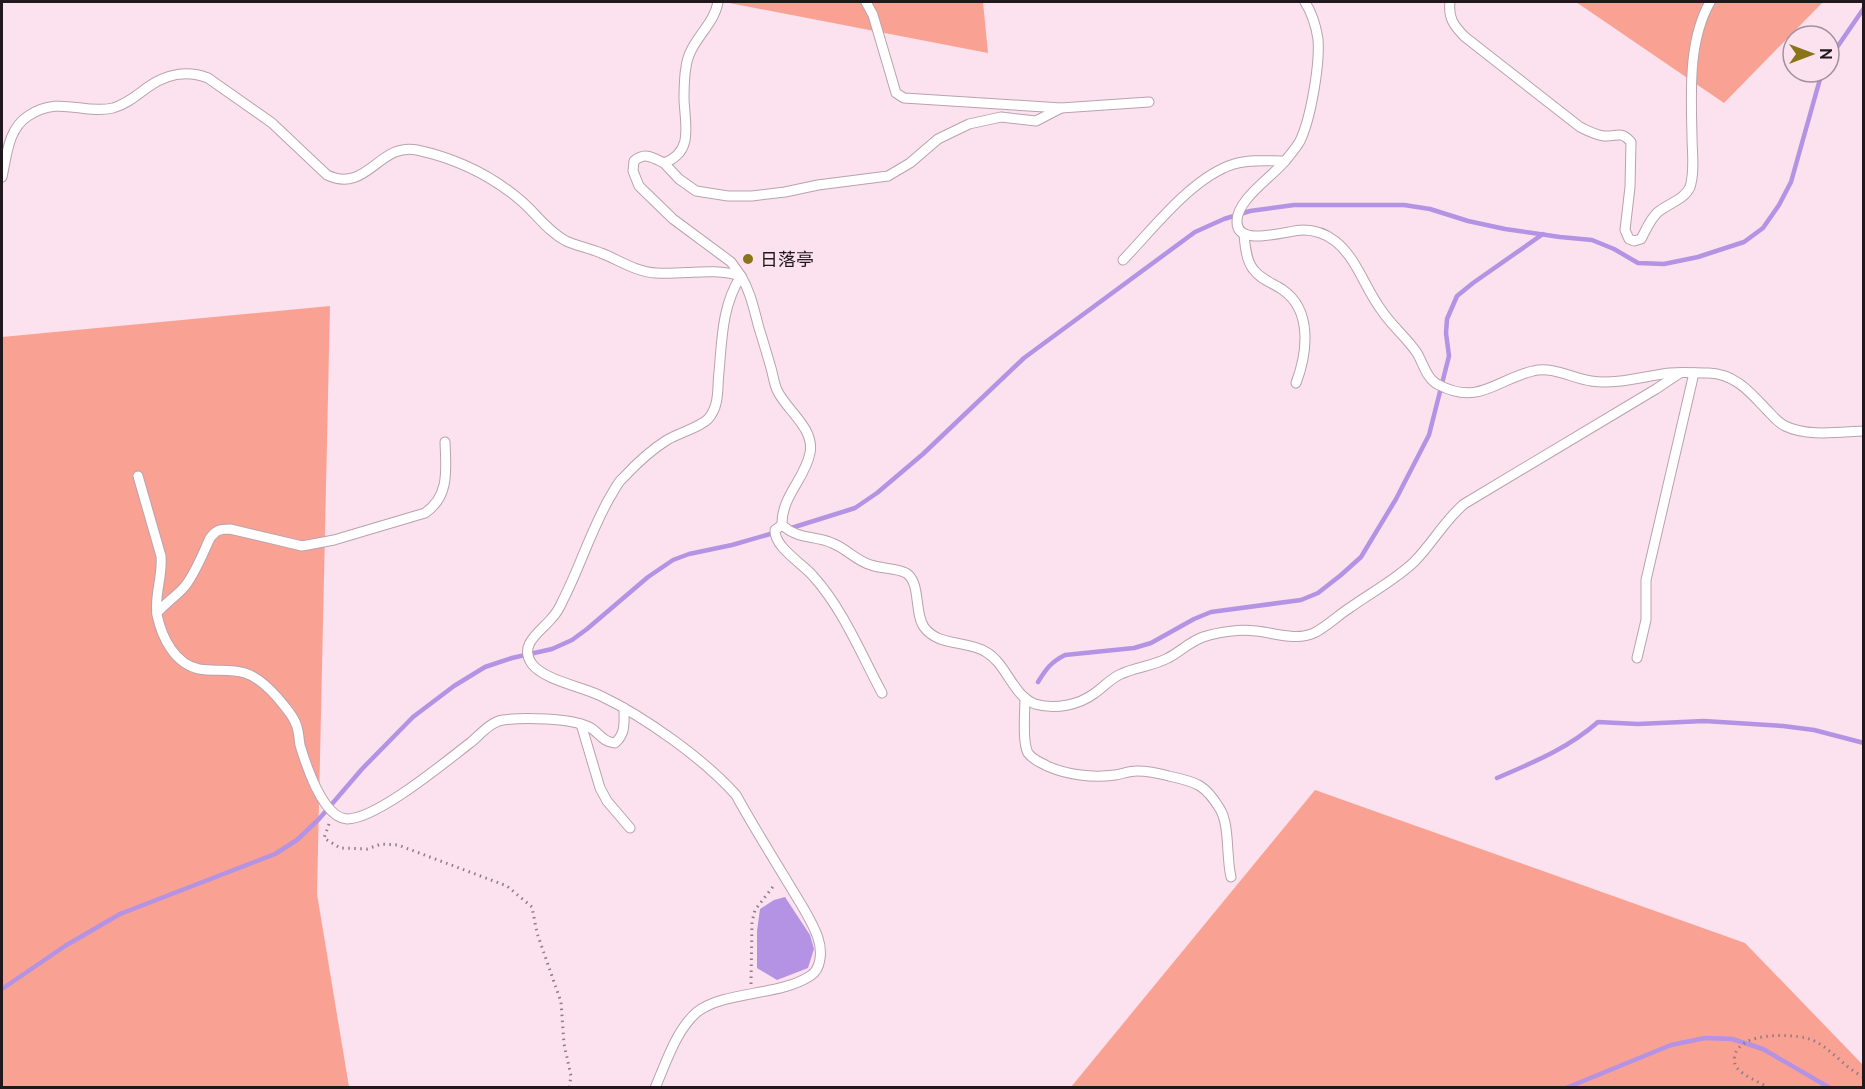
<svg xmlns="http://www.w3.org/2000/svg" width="1865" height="1089" font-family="Ubuntu,'Noto Sans TC',sans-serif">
  <rect width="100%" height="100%" fill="#fbe2ee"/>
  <!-- green -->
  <g fill="#f9a293">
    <polygon points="724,2 983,2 988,53"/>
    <polygon points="1576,2 1823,2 1724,103"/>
    <polygon points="330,306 317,894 349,1087 2,1088 2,337"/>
    <polygon points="1315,790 1745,943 1863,1065 1863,1087 1071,1087"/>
  </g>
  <!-- water -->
  <polygon fill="#b492e4" points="785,897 810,935 814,949 808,968 777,980 757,968 757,931 760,909 774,900"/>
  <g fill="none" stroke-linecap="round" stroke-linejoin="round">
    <!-- stream -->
    <g stroke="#b492e4" stroke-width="4.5">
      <polyline points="1829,59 1864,8"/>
      <polyline points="788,529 855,508 877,493 923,454 1024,358 1195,232 1224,219 1250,211 1294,205 1404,205 1430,209 1468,221 1505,229 1560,237 1592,240 1614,249 1638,263 1664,264 1698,257 1744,242 1763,228 1779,205 1791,182 1822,72"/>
      <path d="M1038 682C1046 669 1051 662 1065 655L1134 648 1151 643 1194 619 1211 612 1301 600 1318 593 1341 575 1361 557 1396 499 1429 435 1449 356 1446 333 1447 319 1457 296 1473 283 1543 234"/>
      <path d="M1497 778C1534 762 1567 749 1598 722L1638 724 1704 721 1783 726 1814 730 1864 743"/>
      <polyline points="2,989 65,946 120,914 275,854 297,840 319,819 362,769 413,717 454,686 485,667 512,658 552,649 572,640 587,629 648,577 673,560 689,554 732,545 777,532"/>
      <polyline points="1566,1088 1671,1045 1705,1038 1732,1039 1763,1049 1830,1088"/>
    </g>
    <defs>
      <g id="service">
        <polyline points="866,2 873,15 896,93 904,98 1061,108 1149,102"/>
        <path d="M1305 2C1312 13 1316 26 1318 39 1320 64 1311 118 1300 141 1296 148 1290 155 1285 161 1272 177 1236 200 1237 222 1237 248 1288 230 1303 230 1314 230 1326 234 1335 241 1357 258 1365 289 1382 311 1392 326 1407 338 1417 353 1423 363 1427 380 1439 385 1479 406 1497 379 1533 371 1553 366 1571 378 1591 381 1617 385 1644 376 1670 373 1683 372 1696 373 1709 373 1735 374 1750 392 1766 409 1772 415 1777 422 1785 426 1808 437 1839 432 1864 431"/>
        <path d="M1450 2C1448 18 1454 26 1465 37L1580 127C1588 131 1595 135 1604 136 1617 137 1620 130 1631 142L1630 187 1625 230 1629 239 1634 241 1641 239C1646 230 1650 219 1658 212 1669 203 1684 200 1690 187 1695 171 1692 152 1692 136 1691 92 1688 41 1710 2"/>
        <polyline points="664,163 679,179 696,191 728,196 752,196 785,192 818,185 888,176 910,163 938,139 969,124 1001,117 1036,121 1061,108"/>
        <path d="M2 177C7 155 8 129 28 116 60 95 82 115 113 108 127 104 137 95 148 87 166 74 187 70 208 78L272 123 327 175C367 194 379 142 417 150 454 158 489 174 519 199 535 212 547 231 566 241 577 246 589 248 601 253 619 260 636 272 656 273 685 275 713 267 741 276 751 293 754 310 759 328 763 341 767 354 771 368 773 375 774 383 777 390 786 410 815 428 810 453 805 479 781 497 782 525 799 540 813 535 832 543 846 548 856 561 871 565 882 569 897 568 906 573 921 582 914 613 924 627 938 647 968 640 986 652 1007 664 1012 695 1035 704 1055 710 1079 705 1095 693 1104 687 1111 678 1121 674 1136 667 1153 666 1168 658 1180 652 1189 642 1203 637 1218 632 1240 629 1256 631 1275 633 1296 641 1314 633 1328 626 1338 615 1351 607 1372 592 1395 580 1414 562 1432 544 1444 521 1464 504L1656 389 1680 373"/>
        <path d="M1244 234C1245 245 1246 260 1253 269 1261 280 1273 283 1283 290 1313 311 1307 354 1296 383"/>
        <path d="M1123 260C1153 229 1192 177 1234 164 1250 159 1269 161 1285 161"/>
        <path d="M138 476 161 556C163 576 154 595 157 615 162 638 175 664 199 669 214 672 230 668 245 673 261 678 276 695 286 708 291 714 295 720 297 727 299 733 299 740 300 745 306 765 323 818 347 819 377 819 445 762 470 743 480 735 490 722 503 720 523 717 571 718 589 727 599 732 602 742 615 743 626 733 624 723 624 708"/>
        <path d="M782 525 775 530C774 547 803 564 813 576 843 609 861 654 882 693"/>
        <path d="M157 613C166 602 177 596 185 586 196 572 203 553 210 538 216 530 220 529 230 529L302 546 334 540 425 513C450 496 446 469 445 442"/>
        <polyline points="1637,658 1646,620 1646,580 1694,373"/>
        <path d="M1025 698C1025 712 1022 742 1028 753 1033 760 1040 762 1047 766 1067 775 1093 778 1115 775 1122 774 1129 771 1137 771 1148 771 1158 773 1169 776 1196 782 1205 784 1220 809 1230 826 1226 857 1231 877"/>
        <polyline points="581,724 600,788 607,801 630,828"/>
        <path d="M655 1088C666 1063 676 1030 697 1012 723 991 780 996 810 976 822 969 822 950 818 938 812 920 800 903 790 886 772 856 753 826 736 795 704 759 645 717 601 696 583 687 544 680 532 664 518 645 540 632 551 619 556 614 560 607 563 600 580 567 591 530 610 497 614 491 617 483 623 478 636 464 651 450 667 440 678 433 699 428 708 419 720 405 717 389 719 372 722 339 722 305 741 276L731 262 673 219 639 186 633 171 634 161C645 152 652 157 664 163 694 152 685 125 684 99 684 89 684 78 686 67 689 41 714 26 718 2"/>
      </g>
    </defs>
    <!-- service casing -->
    <use href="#service" stroke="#b9a2ad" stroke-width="11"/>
    <!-- path -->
    <g stroke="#8e7d85" stroke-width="3" stroke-dasharray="1.5 4.5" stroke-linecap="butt">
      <polyline points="329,824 324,838 340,848 367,849 381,844 398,845 507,886 532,907 537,933 561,1002 564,1044 571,1076 569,1088"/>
      <polyline points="751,984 752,922 755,910 775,884"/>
      <path d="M1769 1088C1759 1082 1744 1076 1737 1068 1734 1064 1734 1059 1735 1055 1741 1032 1788 1034 1806 1038 1829 1044 1842 1067 1864 1077"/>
    </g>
    <!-- service -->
    <use href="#service" stroke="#fff" stroke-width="9"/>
  </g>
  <!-- markers -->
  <circle fill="#897418" stroke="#fbe2ee" stroke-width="2" cx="748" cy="259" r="6"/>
  <g text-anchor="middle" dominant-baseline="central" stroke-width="6" stroke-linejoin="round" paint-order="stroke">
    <!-- poi labels -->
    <g font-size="18" fill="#20181c" stroke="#fbe2ee" text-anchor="start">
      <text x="760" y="259">日落亭</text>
    </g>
  </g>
  <!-- border -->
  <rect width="1865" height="1089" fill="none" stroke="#20181c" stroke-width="6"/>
  <!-- north arrow -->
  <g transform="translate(1811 54) rotate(90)"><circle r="28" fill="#fbe2ee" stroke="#a3919a" stroke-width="1.5"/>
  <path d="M0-4.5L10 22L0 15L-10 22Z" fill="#897418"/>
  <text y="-9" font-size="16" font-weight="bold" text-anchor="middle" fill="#20181c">N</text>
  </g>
</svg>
